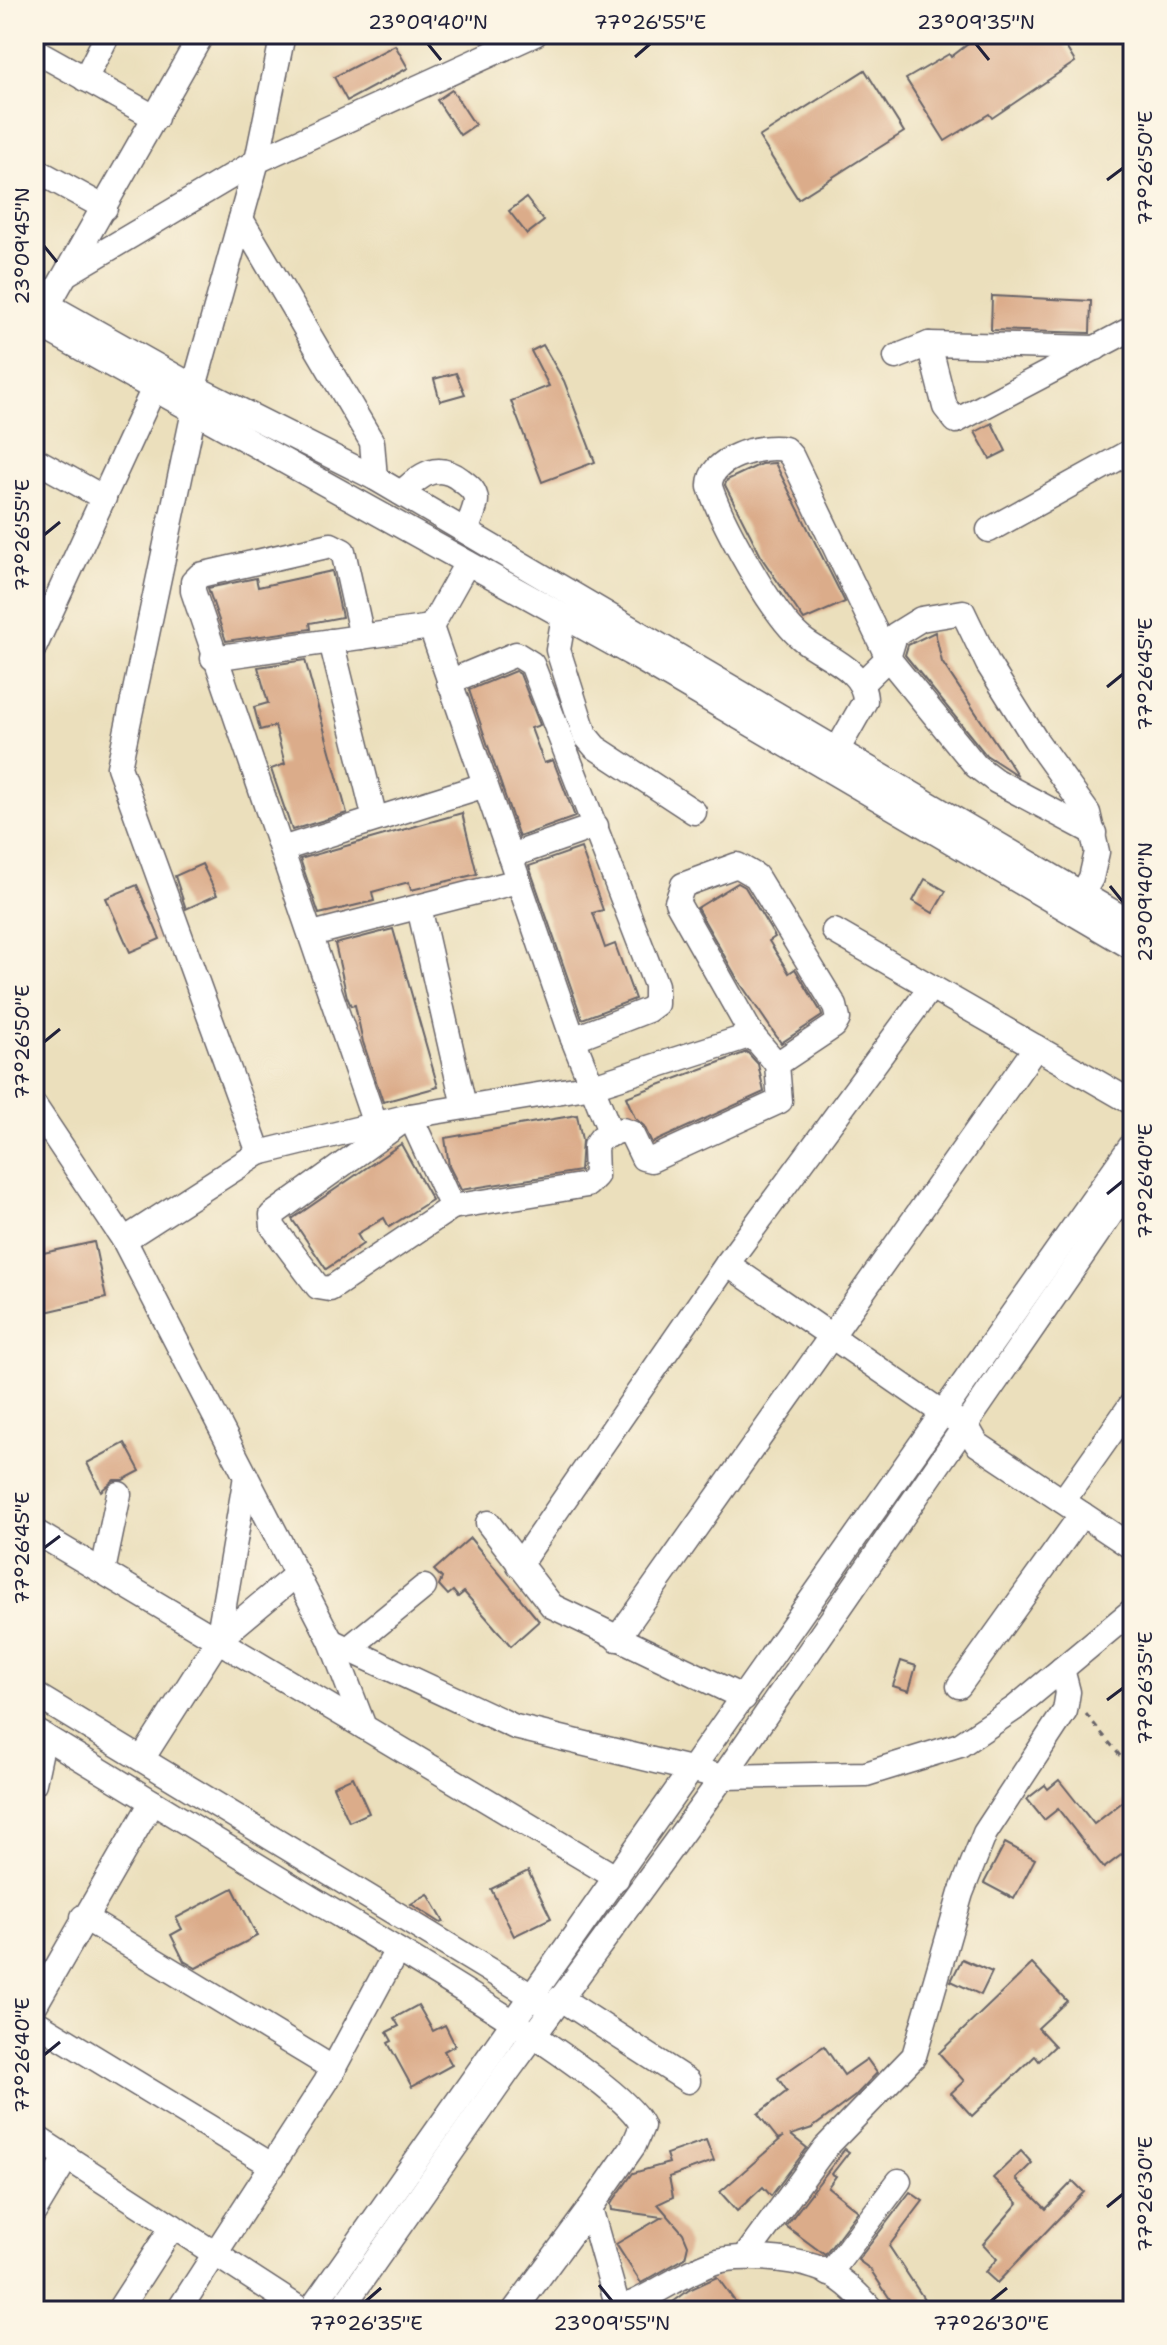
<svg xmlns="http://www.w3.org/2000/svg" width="1167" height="2345" font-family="'Shantell Sans',sans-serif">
  <rect width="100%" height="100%" fill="#fcf5e5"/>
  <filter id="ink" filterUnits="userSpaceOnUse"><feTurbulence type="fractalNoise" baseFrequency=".0125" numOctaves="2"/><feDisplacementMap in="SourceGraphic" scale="16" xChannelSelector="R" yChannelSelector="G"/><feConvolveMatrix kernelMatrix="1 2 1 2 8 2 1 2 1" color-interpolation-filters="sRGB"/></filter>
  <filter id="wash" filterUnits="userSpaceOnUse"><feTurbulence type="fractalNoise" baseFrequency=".006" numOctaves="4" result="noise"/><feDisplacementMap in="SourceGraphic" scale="32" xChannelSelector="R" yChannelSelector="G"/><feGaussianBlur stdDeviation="1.8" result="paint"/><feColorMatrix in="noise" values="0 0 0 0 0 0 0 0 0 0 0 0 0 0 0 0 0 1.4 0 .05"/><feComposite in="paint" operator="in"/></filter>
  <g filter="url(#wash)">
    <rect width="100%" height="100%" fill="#ebdfbc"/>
    <g id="blocks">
      <!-- building -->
      <g fill="#dbac8a">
        <polygon points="981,34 1058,34 1075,62 992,118 989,114 945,141 906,79 949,54 951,57"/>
        <polygon points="395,45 408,68 347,101 334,77"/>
        <polygon points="865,70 904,132 798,199 759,137"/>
        <polygon points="452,90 475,125 460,135 437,100"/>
        <polygon points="526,198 544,221 527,234 509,211"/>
        <polygon points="992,296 1091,301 1090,333 991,330"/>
        <polygon points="543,345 564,381 595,462 542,482 511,401 549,386 531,351"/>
        <polygon points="456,373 465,394 440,401 434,379"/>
        <polygon points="992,423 1006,451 990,459 975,432"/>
        <polygon points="775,463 845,602 804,620 763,560 725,485 727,480 761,464"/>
        <polygon points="332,571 342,617 310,623 311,629 226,641 208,588 256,578 258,587"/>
        <polygon points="935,632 942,662 1018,776 986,755 905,655 908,645"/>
        <polygon points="305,660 347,813 292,830 271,769 285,764 275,726 260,730 254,707 268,703 258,667"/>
        <polygon points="515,671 520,674 540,725 531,728 544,763 553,760 575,817 519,837 469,690"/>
        <polygon points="462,813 477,874 411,890 409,882 372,892 374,901 319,914 300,859"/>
        <polygon points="581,848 603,910 593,913 605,948 615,944 635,999 582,1019 529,866"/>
        <polygon points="202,864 217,895 186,909 175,876"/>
        <polygon points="925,879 946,891 933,913 913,901"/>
        <polygon points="738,883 745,887 775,937 769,941 789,973 795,969 821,1012 822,1016 781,1043 738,980 697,908"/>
        <polygon points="137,885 160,939 130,952 106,898"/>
        <polygon points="393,929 438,1087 383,1102 363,1042 355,1005 351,1006 347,997 335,944"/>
        <polygon points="747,1052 758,1064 764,1092 652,1143 644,1126 635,1118 626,1097"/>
        <polygon points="577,1115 582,1140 580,1171 461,1190 449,1166 445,1138"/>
        <polygon points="401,1144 432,1200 389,1227 384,1218 357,1234 363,1244 326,1269 292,1219"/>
        <polygon points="94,1242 106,1298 37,1314 34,1255"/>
        <polygon points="125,1443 140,1471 123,1480 114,1480 101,1491 87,1463"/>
        <polygon points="470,1538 539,1621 511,1646 464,1592 458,1597 453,1591 448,1595 439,1585 442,1578 434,1570"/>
        <polygon points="901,1661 916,1666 909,1691 893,1686"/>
        <polygon points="353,1777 369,1813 349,1822 333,1786"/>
        <polygon points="1059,1780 1094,1824 1133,1794 1133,1846 1104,1868 1058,1809 1044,1820 1027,1799 1045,1785 1048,1789"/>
        <polygon points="1005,1843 1035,1859 1014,1899 984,1883"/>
        <polygon points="528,1871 551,1918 514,1936 491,1889"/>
        <polygon points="233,1888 257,1936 196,1968 184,1961 171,1935 182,1929 176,1918"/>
        <polygon points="428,1894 444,1922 441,1923 411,1904"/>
        <polygon points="962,1959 992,1972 981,1995 951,1981"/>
        <polygon points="1032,1964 1067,2001 1038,2028 1055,2046 1039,2061 1035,2056 972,2116 951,2093 964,2081 939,2053"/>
        <polygon points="418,2005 433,2031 445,2025 455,2045 444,2051 452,2065 412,2087 388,2043 392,2041 387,2032 399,2026 394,2018"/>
        <polygon points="824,2046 844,2075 867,2059 877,2073 855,2096 812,2128 791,2135 807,2148 771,2196 763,2187 737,2211 720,2192 783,2137 778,2139 758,2114 787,2091 778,2078"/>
        <polygon points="706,2140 714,2161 669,2177 673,2197 658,2204 683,2233 688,2245 685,2258 641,2283 616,2244 662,2217 612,2210 611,2204 633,2173 669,2163 666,2154"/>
        <polygon points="845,2149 849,2152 832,2174 836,2176 828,2187 858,2211 825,2255 786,2226"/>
        <polygon points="1021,2151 1032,2163 1016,2179 1046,2209 1073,2181 1084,2192 997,2283 985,2272 997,2259 983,2244 1018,2203 993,2178"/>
        <polygon points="910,2192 923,2201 889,2246 932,2311 898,2311 870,2269 858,2260"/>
        <polygon points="717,2277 742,2311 661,2311 689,2290"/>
      </g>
    </g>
  </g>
  <g filter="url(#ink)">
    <use href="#blocks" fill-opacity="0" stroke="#686468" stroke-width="2"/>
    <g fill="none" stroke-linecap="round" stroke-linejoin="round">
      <defs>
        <g id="minor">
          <polyline points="34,50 156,118"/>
          <polyline points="85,79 108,34"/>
          <polyline points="34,169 105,208"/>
          <polyline points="241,219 372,442 375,478"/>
          <polyline points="68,273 257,161 535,34"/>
          <polyline points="34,297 194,387 375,478 1133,924"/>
          <polyline points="48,305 202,34"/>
          <polyline points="34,322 630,653 1133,948"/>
          <polyline points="929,344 945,407 956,421 1133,328"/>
          <polyline points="896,357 929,344 1096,348"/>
          <polyline points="194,387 257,161 283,34"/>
          <polyline points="194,411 119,767 259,1153"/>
          <polyline points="34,459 104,498"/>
          <path d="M401 493C421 475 437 461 461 480 469 486 475 490 476 500 476 509 469 522 466 531"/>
          <polyline points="989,530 1133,450"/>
          <polyline points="564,616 558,650 585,735 595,747 694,812"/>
          <polyline points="431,627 573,1039 611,1134 601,1138 595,1146 596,1176 587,1185 452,1207"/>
          <polyline points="362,637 343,551 331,545 200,575 193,582 193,591 375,1124"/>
          <polyline points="331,641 375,819"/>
          <polyline points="34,648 160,375"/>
          <polyline points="213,658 431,627 467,563"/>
          <polyline points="449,682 516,654 532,664 656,985 656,1004 648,1010 573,1039"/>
          <polyline points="861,684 888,658 895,635 921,619 963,612 988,664 1035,739 1088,813 1097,852 1091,878 1075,906"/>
          <path d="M831 761 865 701C865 669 824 657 802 639 773 616 722 523 710 487 708 458 761 444 785 449L792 457 888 658 976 766 996 781 1094 833"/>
          <polyline points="282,849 485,785"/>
          <polyline points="510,856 596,826"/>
          <polyline points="419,907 464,1106"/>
          <polyline points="834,931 1133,1103"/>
          <polyline points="312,934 518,881"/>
          <polyline points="34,1105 124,1240 331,1641 364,1727 617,1878"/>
          <polygon points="410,1116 452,1207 330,1289 318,1287 273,1227 272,1215"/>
          <polyline points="611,1134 622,1130 631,1133 643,1158 651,1160 780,1101 777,1064 752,1035 677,902 683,885 737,865 756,876 835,1006 838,1019 834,1026 777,1064"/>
          <polyline points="124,1240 259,1153 410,1116 593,1086 752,1035"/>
          <polyline points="727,1264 944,1414 966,1425 977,1444 1133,1548"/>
          <polyline points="1063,1501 1133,1402"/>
          <polyline points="488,1523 552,1606 744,1698"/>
          <polyline points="34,1531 364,1727"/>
          <polyline points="519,1565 727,1264 931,987"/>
          <polyline points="103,1571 119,1494"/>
          <polyline points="617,1639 1036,1047"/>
          <polyline points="218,1640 297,1574"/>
          <polyline points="331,1641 515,1727 723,1777 866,1774 960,1745 1015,1708 1133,1610"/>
          <polyline points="348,1649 424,1587"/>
          <polyline points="959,1686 1082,1514"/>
          <polyline points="34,1694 545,2004"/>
          <path d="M34 1730C124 1785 214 1839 304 1894 359 1928 626 2080 642 2126L634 2145 590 2208 619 2311"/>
          <polyline points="142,1759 218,1640 246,1476"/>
          <polyline points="34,1783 44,1736"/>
          <polyline points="83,1917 334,2069"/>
          <polyline points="560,1998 688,2081"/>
          <polyline points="34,2007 152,1802"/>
          <polyline points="34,2021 273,2166"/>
          <polyline points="34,2136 303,2311"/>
          <polyline points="34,2212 67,2157"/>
          <polyline points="745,2257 825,2148 914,2056 961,1893 985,1833 1065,1711 1068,1692 1062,1669"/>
          <polyline points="829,2274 899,2181"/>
          <path d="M619 2309C652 2297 679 2275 712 2263 736 2253 791 2259 815 2267 839 2274 857 2293 873 2311"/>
          <polyline points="118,2311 173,2226"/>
          <polyline points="178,2311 326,2082 397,1950"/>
          <polyline points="310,2311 1133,1143"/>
          <polyline points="340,2311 508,2071 723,1777 1133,1182"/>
          <polyline points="514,2311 590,2208"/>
        </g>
      </defs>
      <!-- minor casing -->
      <use href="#minor" stroke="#686468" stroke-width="27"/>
      <!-- path -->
      <polyline stroke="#686468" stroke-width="3" stroke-dasharray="6 6" stroke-linecap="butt" points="1086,1714 1130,1768"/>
      <!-- minor -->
      <use href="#minor" stroke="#fff" stroke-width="24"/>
    </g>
  </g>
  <!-- ticks -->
  <path fill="none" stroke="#22223b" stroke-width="3" d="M428 44 441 60M976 44 989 60M635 57 650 44M1107 180 1123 168M44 246 57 262M44 535 60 522M1107 687 1123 674M1110 886 1123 902M44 1042 60 1029M1107 1194 1123 1181M44 1548 60 1536M1107 1700 1123 1688M44 2055 60 2042M1107 2207 1123 2194M599 2285 612 2301M366 2301 381 2288M991 2301 1007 2288"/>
  <!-- margin -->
  <rect width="1167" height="2345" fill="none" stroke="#fcf5e5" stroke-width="88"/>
  <rect x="44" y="44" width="1079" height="2257" fill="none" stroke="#22223b" stroke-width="3"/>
  <g font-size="20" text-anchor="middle" fill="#22223b">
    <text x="428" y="29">23°09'40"N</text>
    <text x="650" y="29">77°26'55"E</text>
    <text x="976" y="29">23°09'35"N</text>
    <text transform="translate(1145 168) rotate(-90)" y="7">77°26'50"E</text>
    <text transform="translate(22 246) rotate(-90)" y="7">23°09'45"N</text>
    <text transform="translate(22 535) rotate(-90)" y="7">77°26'55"E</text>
    <text transform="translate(1145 674) rotate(-90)" y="7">77°26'45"E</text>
    <text transform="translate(1145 902) rotate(-90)" y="7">23°09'40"N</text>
    <text transform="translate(22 1042) rotate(-90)" y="7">77°26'50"E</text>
    <text transform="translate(1145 1181) rotate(-90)" y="7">77°26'40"E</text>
    <text transform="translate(22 1548) rotate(-90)" y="7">77°26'45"E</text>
    <text transform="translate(1145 1688) rotate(-90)" y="7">77°26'35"E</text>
    <text transform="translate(22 2055) rotate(-90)" y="7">77°26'40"E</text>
    <text transform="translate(1145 2194) rotate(-90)" y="7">77°26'30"E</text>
    <text x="366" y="2330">77°26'35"E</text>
    <text x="612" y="2330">23°09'55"N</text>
    <text x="991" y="2330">77°26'30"E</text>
  </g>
</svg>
